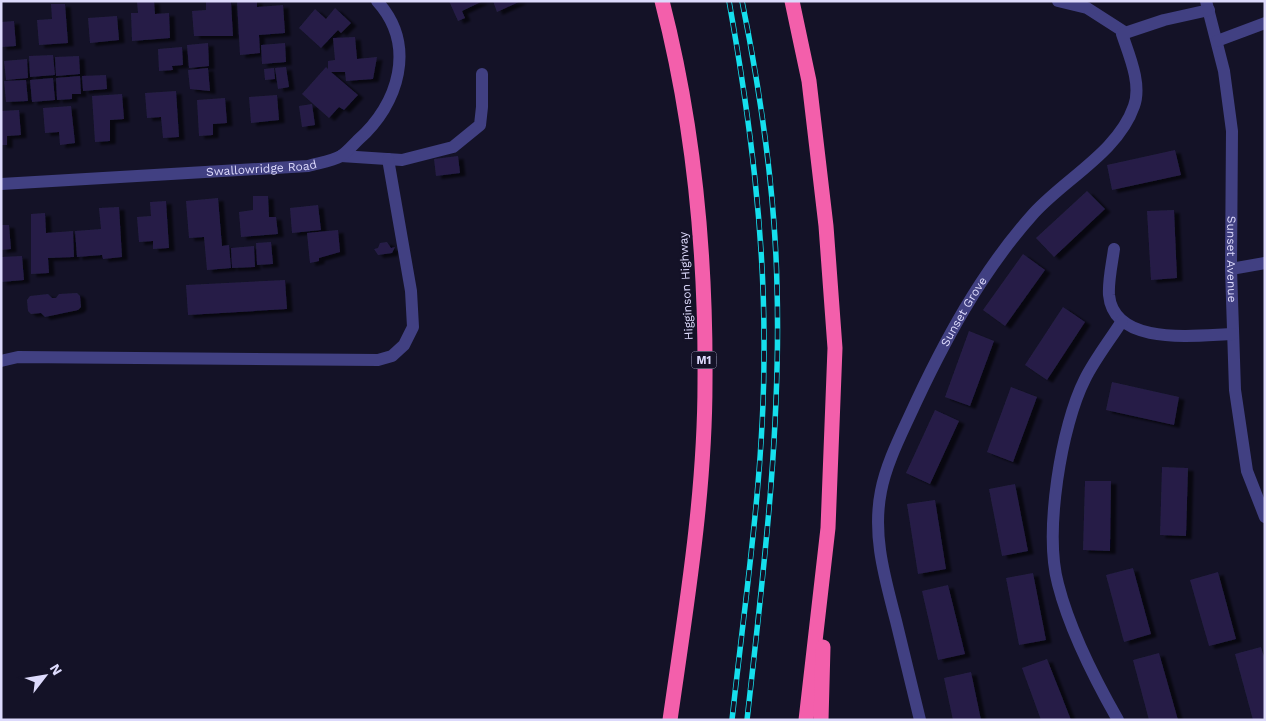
<svg xmlns="http://www.w3.org/2000/svg" width="1266" height="721" font-family="'Work Sans',sans-serif">
  <defs>
    <filter id="shadow"><feDropShadow dx="5.5" dy="3" stdDeviation="1" flood-color="#0009"/></filter>
  </defs>
  <rect width="100%" height="100%" fill="#141227"/>
  <!-- building -->
  <g fill="#261f46" filter="url(#shadow)">
    <polygon points="137,1 154,1 155,14 169,13 170,38 132,41 131,13 138,13"/>
    <polygon points="206,1 231,2 233,36 194,36 192,11 206,10"/>
    <polygon points="237,1 257,1 257,7 283,5 285,33 259,35 260,53 240,55"/>
    <polygon points="449,1 483,1 462,11 465,18 458,21"/>
    <polygon points="493,1 521,1 497,12"/>
    <polygon points="51,4 65,4 68,43 39,45 37,20 52,19"/>
    <polygon points="335,8 351,23 341,33 338,30 321,48 299,28 315,9 326,19"/>
    <polygon points="117,16 119,40 90,43 88,18"/>
    <polygon points="14,21 16,46 1,47 1,22"/>
    <polygon points="355,37 357,59 377,57 373,79 346,81 345,72 331,72 358,95 344,110 339,107 329,118 302,94 326,67 328,69 328,61 335,60 333,38"/>
    <polygon points="208,43 209,66 189,68 187,45"/>
    <polygon points="285,43 286,62 262,64 261,45"/>
    <polygon points="182,47 183,65 172,66 173,70 159,71 158,49"/>
    <polygon points="53,55 55,75 30,77 29,56"/>
    <polygon points="79,56 80,74 56,76 55,57"/>
    <polygon points="27,59 28,78 6,80 4,61"/>
    <polygon points="286,67 289,87 278,89 275,68"/>
    <polygon points="208,68 210,91 190,89 188,70"/>
    <polygon points="274,68 275,79 265,80 264,69"/>
    <polygon points="106,75 107,89 83,91 82,76"/>
    <polygon points="80,76 81,94 72,94 72,99 57,100 56,78"/>
    <polygon points="53,78 55,100 32,102 30,80"/>
    <polygon points="26,80 28,101 6,102 4,81"/>
    <polygon points="176,91 179,137 163,138 161,117 147,118 145,93"/>
    <polygon points="122,94 124,119 110,120 110,141 95,142 92,96"/>
    <polygon points="277,95 279,120 251,123 249,97"/>
    <polygon points="225,98 227,123 213,124 213,135 199,136 197,100"/>
    <polygon points="312,104 315,125 302,127 299,106"/>
    <polygon points="71,106 75,143 60,145 59,132 45,133 43,108"/>
    <polygon points="19,110 21,135 7,136 7,145 1,145 1,111"/>
    <polygon points="1175,150 1181,175 1112,190 1107,165"/>
    <polygon points="458,156 460,173 436,176 434,159"/>
    <polygon points="1087,191 1105,209 1054,257 1036,238"/>
    <polygon points="253,196 268,196 269,217 276,217 278,234 241,237 239,212 253,210"/>
    <polygon points="218,198 222,246 229,245 231,268 207,270 204,237 189,238 186,201"/>
    <polygon points="166,201 169,248 153,249 153,241 139,242 137,217 151,216 150,202"/>
    <polygon points="318,205 321,230 292,233 290,208"/>
    <polygon points="119,207 122,257 103,259 102,255 77,257 75,231 101,229 99,208"/>
    <polygon points="1174,210 1177,278 1151,280 1147,211"/>
    <polygon points="45,213 46,233 73,231 74,257 48,258 49,273 31,274 31,214"/>
    <polygon points="1,225 9,225 11,249 1,250"/>
    <polygon points="338,230 340,252 319,258 319,261 310,263 307,233"/>
    <polygon points="271,242 273,264 257,265 256,243"/>
    <polygon points="387,242 391,248 395,247 392,253 378,255 374,249 378,248 380,243"/>
    <polygon points="254,246 255,267 232,268 231,248"/>
    <polygon points="1023,254 1045,270 1005,326 983,310"/>
    <polygon points="22,256 24,280 1,282 1,257"/>
    <polygon points="285,280 287,309 188,315 186,285"/>
    <polygon points="77,293 80,296 81,307 78,310 45,317 41,313 31,314 28,311 27,300 30,296 48,294 52,298 56,298 59,294"/>
    <polygon points="1063,307 1085,322 1047,380 1025,365"/>
    <polygon points="969,331 994,341 970,406 945,397"/>
    <polygon points="1112,382 1179,397 1174,425 1106,410"/>
    <polygon points="1011,387 1037,397 1013,462 987,452"/>
    <polygon points="935,410 959,421 930,484 906,473"/>
    <polygon points="1162,467 1188,468 1186,536 1160,535"/>
    <polygon points="1085,481 1111,481 1110,551 1083,550"/>
    <polygon points="1015,484 1028,551 1002,556 989,489"/>
    <polygon points="935,500 946,569 918,574 907,504"/>
    <polygon points="1133,568 1151,634 1124,642 1106,575"/>
    <polygon points="1218,572 1236,639 1209,646 1190,580"/>
    <polygon points="1033,573 1046,640 1019,645 1006,578"/>
    <polygon points="948,585 965,654 938,660 922,591"/>
    <polygon points="1261,647 1265,660 1265,718 1253,720 1235,654"/>
    <polygon points="1159,653 1178,720 1149,720 1133,660"/>
    <polygon points="1047,659 1071,720 1041,720 1022,668"/>
    <polygon points="971,672 981,720 953,720 944,678"/>
  </g>
  <g fill="none" stroke-linecap="round" stroke-linejoin="round">
    <!-- minor -->
    <g stroke="#414082" stroke-width="12">
      <polyline points="1058,1 1087,8 1126,33"/>
      <path id="s1" d="M1206 1 1224 71 1232 131 1231 269 1235 390 1247 471 1265 517"/>
      <polyline points="1217,41 1265,23"/>
      <polyline points="341,156 402,160 453,147 480,125 482,107 482,74"/>
      <path id="s2" d="M1 184 308 166C318 163 332 161 341 156 347 152 353 145 358 140 399 104 417 45 377 1"/>
      <path d="M1114 249C1112 264 1108 281 1109 295 1114 347 1197 335 1233 334"/>
      <polyline points="1231,269 1265,263"/>
      <polyline points="1,361 18,357 378,360 392,356 404,345 413,327 411,291 388,159"/>
      <path id="s3" d="M920 720C912 687 904 654 896 621 885 578 872 536 881 491 886 465 899 439 910 415 943 343 981 272 1034 213 1066 178 1118 152 1134 106 1142 84 1129 55 1122 34L1164 20 1209 10"/>
      <path d="M1118 720C1094 678 1070 631 1058 584 1044 532 1061 426 1085 379 1095 359 1110 340 1122 321"/>
    </g>
    <!-- highway -->
    <g stroke="#f35fab" stroke-width="15">
      <path d="M662 1C694 125 706 254 705 382 705 495 686 608 670 720"/>
      <polyline points="792,1 809,81 826,226 835,348 828,528 806,720"/>
      <polyline points="821,720 823,647"/>
    </g>
    <defs>
      <g id="rail">
        <path d="M729 1C750 119 765 235 764 354 764 477 745 598 732 720"/>
        <path d="M742 1C761 95 775 191 777 286 781 432 763 576 747 720"/>
      </g>
    </defs>
    <!-- rail casing -->
    <use href="#rail" stroke="#15dfed" stroke-width="5.5"/>
    <!-- rail -->
    <use href="#rail" stroke="#141227" stroke-width="4" stroke-dasharray="11" stroke-linecap="butt"/>
  </g>
  <g text-anchor="middle" dominant-baseline="central" stroke-width="4.5" stroke-linejoin="round" paint-order="stroke">
    <!-- shield labels -->
    <rect fill="#141227" stroke="#a19ebc" stroke-width="1" x="691.5" y="351.5" width="25" height="17" rx="4"/>
    <g font-size="11" font-weight="bold" fill="#dddafc">
      <text x="704" y="360">M1</text>
    </g>
    <!-- street labels -->
    <g font-size="12" fill="#dddafc" stroke="#141227">
      <text stroke="none"><textPath href="#s2" startOffset="261">Swallowridge Road</textPath></text>
      <text stroke="none"><textPath href="#s1" startOffset="261">Sunset Avenue</textPath></text>
      <text transform="translate(686 286) rotate(-93)">Higginson Highway</text>
      <text stroke="none"><textPath href="#s3" startOffset="432">Sunset Grove</textPath></text>
    </g>
  </g>
  <!-- border -->
  <rect width="1266" height="721" fill="none" stroke="#dddafc" stroke-width="5"/>
  <!-- north arrow -->
  <g transform="translate(45 676) rotate(59)" stroke="#141227" stroke-width="4" paint-order="stroke">
  <path d="M0-4L9 19L0 12L-9 19Z" fill="#dddafc"/>
  <text y="-8" font-size="14" font-weight="bold" text-anchor="middle" fill="#dddafc">N</text>
  </g>
</svg>
